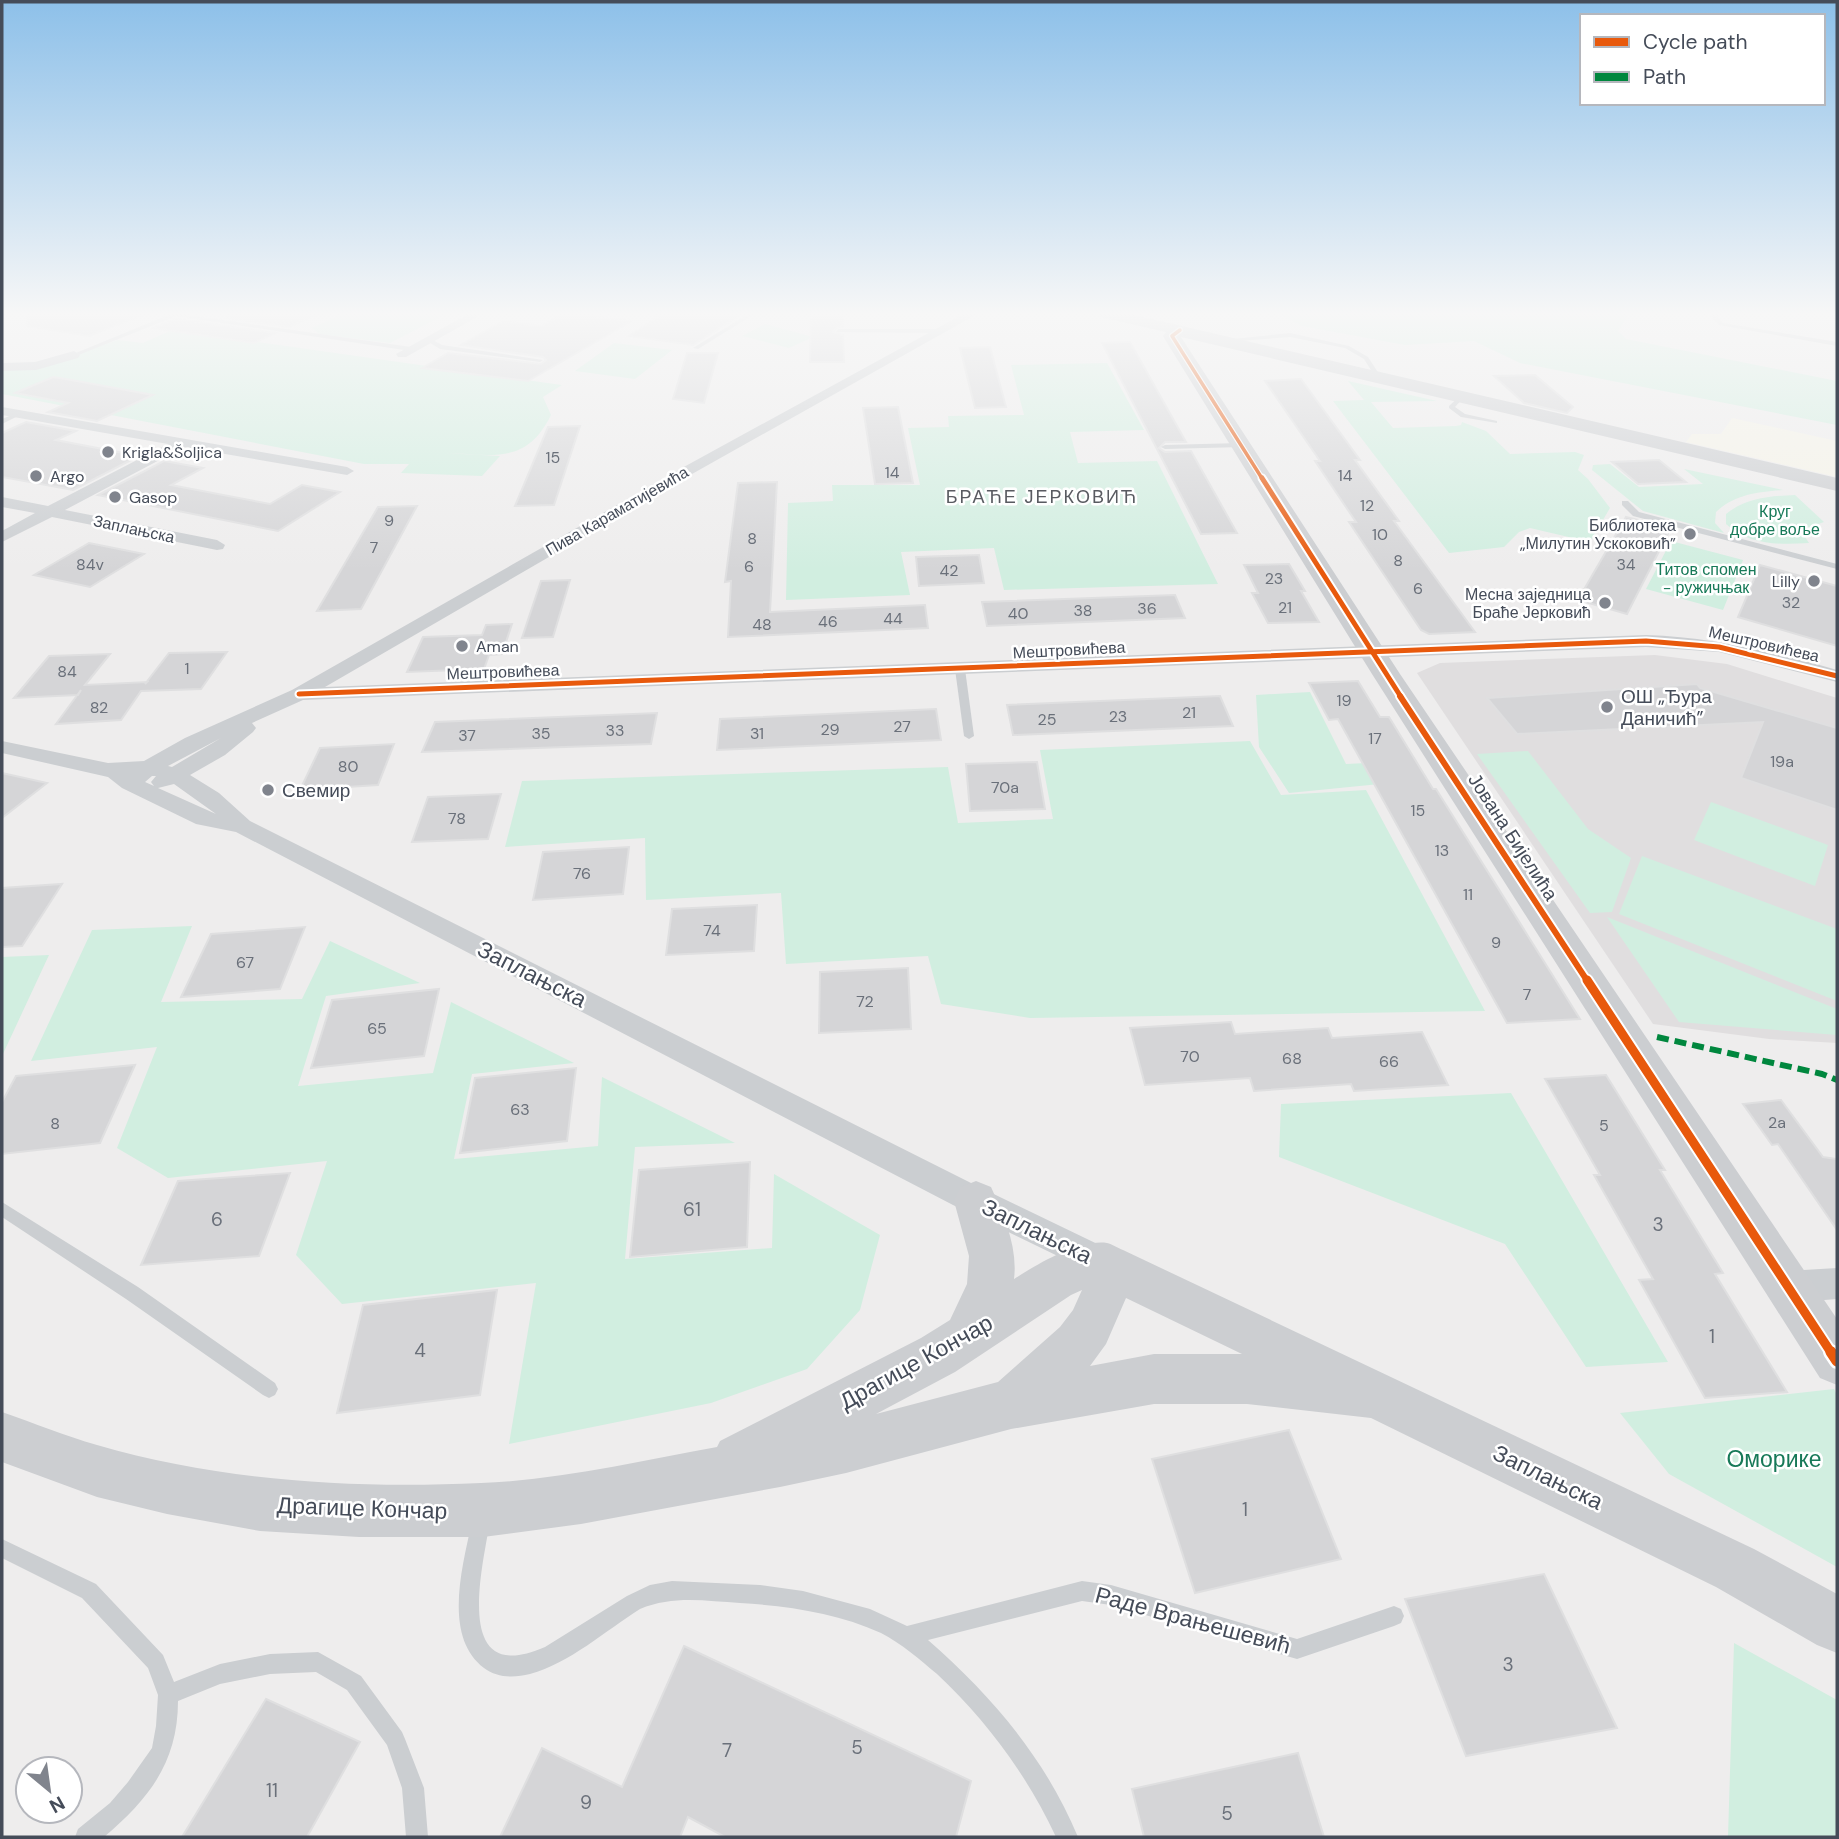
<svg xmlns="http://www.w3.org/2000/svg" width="1839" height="1839" font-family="'DM Sans',sans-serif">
  <rect width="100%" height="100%" fill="#eeeded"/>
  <!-- commercial -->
  <polygon fill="#f5f3e8" points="1732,418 1837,441 1837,477 1686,442 1692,434 1721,434"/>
  <!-- education -->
  <polygon fill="#e0dedf" points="1655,655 1727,664 1837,698 1837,1043 1769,1039 1653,1024 1417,673 1440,663"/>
  <!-- green -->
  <g fill="#d1eee0">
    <polygon points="344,313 448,313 390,343 319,334 312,328"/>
    <polygon points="1277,313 1630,313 1618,331 1626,339 1837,381 1837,425 1520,363 1474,341 1405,345 1302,326"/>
    <polygon points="765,324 813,337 789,348 742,336"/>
    <path d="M172 330 562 385 543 397 551 415C526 466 492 454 444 453L500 456 482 476 401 473 409 464H364L2 394V367H22L59 360 118 340 143 343Z"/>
    <polygon points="614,343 672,350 635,379 575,371"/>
    <polygon points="1107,363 1144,430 1070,432 1078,463 1157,461 1218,584 1004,590 994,548 901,552 910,595 786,600 788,503 833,501 832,485 920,485 908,428 949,427 948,416 1024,415 1011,365"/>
    <polygon points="1348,381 1437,401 1371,402 1393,428 1456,426 1461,425 1462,422 1486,431 1510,454 1575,452 1584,455 1578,470 1588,479 1610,508 1590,542 1530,528 1519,532 1504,547 1449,553 1333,401 1364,400"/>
    <path d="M1610 464 1639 487 1703 484 1684 469 1783 490C1758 492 1735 494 1716 512L1715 523 1724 533 1643 511 1592 470 1593 465Z"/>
    <path d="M1795 495 1824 522 1804 529 1803 534 1809 543C1778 545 1749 545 1726 524V514C1746 498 1770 496 1795 495Z"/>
    <polygon points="1671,541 1743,560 1723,610 1646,589"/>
    <polygon points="1310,692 1346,764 1409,761 1420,780 1289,793 1259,747 1256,695"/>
    <polygon points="1250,741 1281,795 1366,790 1485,1011 1030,1018 941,1004 928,956 786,964 781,893 646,900 645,838 505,847 522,781 948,767 958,823 1053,819 1040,750"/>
    <polygon points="1528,751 1588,829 1631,858 1612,912 1590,913 1477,754"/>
    <polygon points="1711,802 1828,845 1815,886 1694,840"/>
    <polygon points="1642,856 1837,929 1837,1001 1619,914"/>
    <polygon points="1607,917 1837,1009 1837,1035 1679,1022"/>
    <polygon points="192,926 161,1002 302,999 330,941 420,983 326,996 298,1086 433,1073 451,1002 574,1063 472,1074 454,1159 598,1146 602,1077 735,1143 635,1147 625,1259 772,1248 774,1174 880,1235 860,1310 807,1369 711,1403 509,1444 536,1283 342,1304 296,1255 327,1161 168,1178 117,1148 157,1047 31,1061 92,930"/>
    <polygon points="49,955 2,1056 2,957"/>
    <polygon points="1511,1093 1668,1362 1586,1367 1505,1244 1279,1157 1281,1104"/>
    <polygon points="1834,1389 1837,1395 1837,1567 1669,1474 1620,1413"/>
    <polygon points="1734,1643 1837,1700 1837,1837 1728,1837"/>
  </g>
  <!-- building -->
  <g fill="#d5d5d7" stroke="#dfdfe0" stroke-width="2">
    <polygon points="28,313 144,313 144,314 89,336 27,326"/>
    <polygon points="238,313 320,313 289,327 226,318"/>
    <polygon points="564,313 632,321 528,381 422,368 448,353 541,364 546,360 543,357 461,345 503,321 541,326"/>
    <polygon points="664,313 743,313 693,345 629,336"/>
    <polygon points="811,313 842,313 843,326 836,328 833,332 843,335 844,362 810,362"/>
    <polygon points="176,319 275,333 254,343 153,328"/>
    <polygon points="1130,342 1186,442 1165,442 1159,448 1165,452 1191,451 1237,533 1201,534 1102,343"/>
    <polygon points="990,347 1006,407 975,408 960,348"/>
    <polygon points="687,353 718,353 704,403 673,399"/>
    <polygon points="1535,375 1573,407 1567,413 1524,403 1494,376"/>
    <polygon points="53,377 66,379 153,395 97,421 48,412 68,403 15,393"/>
    <polygon points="1301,379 1360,460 1355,460 1399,521 1394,521 1475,632 1429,634 1421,630 1349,522 1356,522 1315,461 1320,461 1265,381"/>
    <polygon points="898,407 913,483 875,484 863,408"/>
    <polygon points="26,422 76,431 56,440 139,456 73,490 2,477 2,433"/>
    <polygon points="580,426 554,505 515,506 548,427"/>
    <polygon points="1659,460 1686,482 1638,484 1612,462"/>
    <polygon points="164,461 203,468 171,485 270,504 302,485 340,492 278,531 98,495"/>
    <polygon points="777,482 770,612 925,605 928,628 728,637 731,581 725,582 738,483"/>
    <polygon points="417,506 361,609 317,611 378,507"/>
    <polygon points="1626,517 1671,528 1627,614 1578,600"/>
    <polygon points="89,543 144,554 90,587 34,575"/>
    <polygon points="979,555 984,583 919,586 916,557"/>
    <polygon points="1289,564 1305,591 1301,591 1319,622 1268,623 1252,593 1258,593 1244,565"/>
    <polygon points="1760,565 1837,586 1837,646 1738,617"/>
    <polygon points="570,580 553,637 522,638 541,581"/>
    <polygon points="1175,595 1185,618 987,626 982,602"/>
    <polygon points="512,624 502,654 489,655 484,669 407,672 423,637 482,635 486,625"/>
    <polygon points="227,652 201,689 141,691 121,720 56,724 81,690 78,695 14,698 49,656 110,654 85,685 147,682 145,684 169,653"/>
    <polygon points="1358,681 1380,717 1389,717 1433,789 1436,789 1580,1019 1507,1023 1338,719 1329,720 1309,683"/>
    <polygon points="1697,684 1700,688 1837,728 1837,810 1741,778 1763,722 1517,734 1487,698"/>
    <polygon points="1220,696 1233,726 1013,735 1007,705"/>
    <polygon points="936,709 941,740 717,750 720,719"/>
    <polygon points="657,713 651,744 422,752 435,722"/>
    <polygon points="394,744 378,785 300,790 320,748"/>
    <polygon points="1037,762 1045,809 970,811 966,764"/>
    <polygon points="2,773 47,783 2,818"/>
    <polygon points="501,794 488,839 412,842 428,797"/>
    <polygon points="629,847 623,894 533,900 543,852"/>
    <polygon points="62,884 22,946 2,947 2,888"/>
    <polygon points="757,905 754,951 666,955 672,909"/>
    <polygon points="305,927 280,989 181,997 211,934"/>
    <polygon points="908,968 911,1029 819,1033 820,972"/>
    <polygon points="439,989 424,1056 311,1068 332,1000"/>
    <polygon points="1231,1022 1235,1034 1328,1028 1332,1038 1422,1032 1448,1085 1354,1091 1351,1084 1254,1091 1250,1078 1145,1085 1130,1028"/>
    <polygon points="135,1065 100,1143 2,1154 2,1102 16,1076"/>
    <polygon points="576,1068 567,1141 460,1153 475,1078"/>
    <polygon points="1606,1075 1665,1170 1660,1170 1723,1273 1715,1274 1787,1392 1705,1398 1639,1280 1653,1279 1594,1175 1600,1175 1545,1079"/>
    <polygon points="1781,1100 1823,1157 1837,1159 1837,1230 1778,1144 1772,1145 1743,1104"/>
    <polygon points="750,1162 747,1247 630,1257 639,1170"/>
    <polygon points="290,1173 259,1256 141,1265 178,1181"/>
    <polygon points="497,1290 480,1395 337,1413 363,1305"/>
    <polygon points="1289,1430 1341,1559 1195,1593 1152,1459"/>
    <polygon points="1544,1574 1617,1728 1466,1756 1405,1599"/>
    <polygon points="684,1646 971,1781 956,1837 725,1837 688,1817 680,1837 500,1837 542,1748 622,1787"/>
    <polygon points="266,1699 360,1742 307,1837 182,1837"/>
    <polygon points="1298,1753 1324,1837 1144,1837 1132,1789"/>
  </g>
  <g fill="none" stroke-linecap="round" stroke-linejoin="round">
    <!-- lane -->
    <g fill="#cbced1" fill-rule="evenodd">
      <polygon points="173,313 411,347 414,349 411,351 176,316 76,356 71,355"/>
      <polygon points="750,313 756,313 698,349 693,348"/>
      <polygon points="1713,313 1719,313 1718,318 1723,323 1837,342 1837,346 1719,325 1712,318"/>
      <polygon points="838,329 937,329 940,331 937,333 836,332"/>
      <polygon points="1290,333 1349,346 1368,357 1381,377 1376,378 1364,359 1345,348 1290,337 1226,342 1223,340"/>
      <polygon points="429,338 442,345 543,360 540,362 440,349 427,341"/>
      <polygon points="1462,394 1465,396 1455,407 1465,414 1497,421 1497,423 1461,417 1449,408 1449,406"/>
      <polygon points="17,413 22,414 2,424 2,419"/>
      <polygon points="1240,443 1243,443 1243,447 1165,449 1161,447 1165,445"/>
      <polygon points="1622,501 1628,501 1639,512 1837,564 1837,569 1633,516 1622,505"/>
      <polygon points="960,666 965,669 974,736 969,739 964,736 955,669"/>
      <polygon points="2,1202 138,1287 275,1383 278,1389 275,1395 269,1398 263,1395 126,1299 2,1217"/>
      <path d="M481 1512 488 1514 490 1521C482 1570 452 1688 545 1647L627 1596 650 1585 672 1581 760 1585 803 1591 870 1609 907 1626 1082 1581 1111 1585 1297 1639 1394 1606 1401 1609 1404 1616 1401 1623 1394 1626 1297 1659 1111 1605 1082 1601 928 1640C992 1696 1045 1758 1078 1837H1056C1027 1775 987 1721 937 1674 919 1659 902 1644 881 1633 838 1613 788 1606 740 1603 706 1601 673 1595 640 1609 605 1631 570 1663 530 1674 514 1678 497 1678 484 1668 442 1636 463 1565 472 1521L474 1514Z"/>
      <path d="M2 1539 96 1584 163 1655 174 1682 220 1664 270 1654 318 1652 361 1676 402 1732 405 1739 424 1788 428 1837H406L402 1788 387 1745 347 1690 316 1672 270 1674 220 1684 178 1701C178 1762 149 1799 104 1837H75L78 1829 110 1803 128 1782 152 1748 156 1726 158 1695 148 1668 82 1598 2 1558Z"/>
    </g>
    <!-- street -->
    <g fill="#cbced1" fill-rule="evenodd">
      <polygon points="470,313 484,313 406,357 398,357 396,354"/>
      <path d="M965 313H979L692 474 325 687 1646 635C1712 637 1774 652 1837 670V682L1719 652 1646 647 303 700 252 723 256 728 253 732 225 755 190 775 219 793 250 821 975 1185 1114 1252 1119 1263 1114 1274 1103 1278 953 1205 236 832 196 824 122 788 108 777 2 753V741L108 763 144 761 185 738 292 690 682 468ZM221 738 172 767 168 766ZM152 776H156L151 782 154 786 145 782ZM174 784 216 814 158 788Z"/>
      <polygon points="74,351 80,355 78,358 36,370 2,371 2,363 35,362"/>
      <polygon points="2,407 347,467 354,471 347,475 184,447 65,510 217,540 225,545 223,549 217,550 52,517 2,542 2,531 35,513 2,507 2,497 48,506 168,444 2,415"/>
      <polygon points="1837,1268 1837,1299 1787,1303 1776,1298 1771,1287 1776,1276 1787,1271"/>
    </g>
    <!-- secondary -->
    <g fill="#ccced1" fill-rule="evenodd">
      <polygon points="1098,313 1126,313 1837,478 1837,491 1181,337 1400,674 1837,1319 1837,1385 1820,1378 1372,674 1169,346 1163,336 1166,332 1100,317"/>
      <path d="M976 1181 991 1187C1004 1216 1018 1247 1014 1279 1036 1265 1079 1239 1107 1243 1112 1244 1118 1248 1123 1250L1754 1549 1837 1594V1653L1817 1645 1716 1587 1371 1418 1247 1404H1154L1011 1429 846 1473 780 1487 581 1524 483 1537H359L260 1531 167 1514 97 1497 2 1462V1412C34 1423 65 1436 97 1445 221 1481 353 1489 481 1483 560 1480 640 1461 717 1447L720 1441 921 1338 950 1320 967 1284 969 1256 954 1201 961 1187ZM1082 1290 1073 1310 1060 1327 998 1382 876 1414 955 1372 1071 1295ZM1126 1298 1242 1354H1154L1090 1366 1106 1344Z"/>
    </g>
    <!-- quiet -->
    <polyline stroke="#00873e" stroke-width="6" stroke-dasharray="12 6" stroke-linecap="butt" points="1657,1037 1822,1074 1837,1080"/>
    <defs>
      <polyline id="cycleway-far4" points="1180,330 1172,336 1263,480"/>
      <g id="cycleway-far3">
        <polyline points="1262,478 1401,697"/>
        <polyline points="299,694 1646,641 1719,647 1837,676"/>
      </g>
      <polyline id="cycleway-far2" points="1400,696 1588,982"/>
      <polyline id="cycleway-far1" points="1587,980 1832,1354"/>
      <polyline id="cycleway" points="1831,1352 1837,1361"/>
    </defs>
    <!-- cycleway-far4 casing -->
    <use href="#cycleway-far4" stroke="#fff" stroke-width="6"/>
    <!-- cycleway-far3 casing -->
    <use href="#cycleway-far3" stroke="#fff" stroke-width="9"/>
    <!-- cycleway-far2 casing -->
    <use href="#cycleway-far2" stroke="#fff" stroke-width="10"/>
    <!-- cycleway-far1 casing -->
    <use href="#cycleway-far1" stroke="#fff" stroke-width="13"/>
    <!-- cycleway casing -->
    <use href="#cycleway" stroke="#fff" stroke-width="16"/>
    <!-- cycleway-far4 -->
    <use href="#cycleway-far4" stroke="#e8590c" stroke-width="3.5"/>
    <!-- cycleway-far3 -->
    <use href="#cycleway-far3" stroke="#e8590c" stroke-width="5"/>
    <!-- cycleway-far2 -->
    <use href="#cycleway-far2" stroke="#e8590c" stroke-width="6"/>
    <!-- cycleway-far1 -->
    <use href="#cycleway-far1" stroke="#e8590c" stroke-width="9"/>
    <!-- cycleway -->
    <use href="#cycleway" stroke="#e8590c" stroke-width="11"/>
  </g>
  <!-- sky -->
  <linearGradient id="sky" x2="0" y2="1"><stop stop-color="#8dc0e9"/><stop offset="0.55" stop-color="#f7f7f7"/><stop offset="1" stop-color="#f7f7f7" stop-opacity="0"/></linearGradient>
  <rect width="1839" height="570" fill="url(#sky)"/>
  <!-- markers -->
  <g fill="#80848d" stroke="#fff" stroke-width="2.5">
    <circle cx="108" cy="452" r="7"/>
    <circle cx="36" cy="476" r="7"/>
    <circle cx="115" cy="497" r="7"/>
    <circle cx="1690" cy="534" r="7"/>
    <circle cx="1814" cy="581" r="7"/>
    <circle cx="1605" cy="603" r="7"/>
    <circle cx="462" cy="646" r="7"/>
    <circle cx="1607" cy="707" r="7"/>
    <circle cx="268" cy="790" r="7"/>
  </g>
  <g text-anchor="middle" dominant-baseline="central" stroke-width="5" stroke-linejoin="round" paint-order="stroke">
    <!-- far-poi labels -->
    <g font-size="16" fill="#454c59" stroke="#fff" text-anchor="start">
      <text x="122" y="452">Krigla&amp;Šoljica</text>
      <text x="50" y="476">Argo</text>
      <text x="129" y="497">Gasop</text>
      <text x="1676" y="525" text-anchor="end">Библиотека<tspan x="1676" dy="18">„Милутин Ускоковић”</tspan></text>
      <text x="1800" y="581" text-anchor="end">Lilly</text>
      <text x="1591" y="594" text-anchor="end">Месна заједница<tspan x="1591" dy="18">Браће Јерковић</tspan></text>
      <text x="476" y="646">Aman</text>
    </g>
    <!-- number labels -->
    <g font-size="16" fill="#6a707a">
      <text x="553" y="457">15</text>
      <text x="892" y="472">14</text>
      <text x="1345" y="475">14</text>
      <text x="1367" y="505">12</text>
      <text x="389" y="520">9</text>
      <text x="1380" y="534">10</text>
      <text x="752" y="538">8</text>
      <text x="374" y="547">7</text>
      <text x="1398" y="560">8</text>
      <text x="90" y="564">84v</text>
      <text x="1626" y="564">34</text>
      <text x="749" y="566">6</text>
      <text x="949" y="570">42</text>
      <text x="1274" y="578">23</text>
      <text x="1418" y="588">6</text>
      <text x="1791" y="602">32</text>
      <text x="1285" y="607">21</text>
      <text x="1147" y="608">36</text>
      <text x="1083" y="610">38</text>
      <text x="1018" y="613">40</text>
      <text x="893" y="618">44</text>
      <text x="828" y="621">46</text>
      <text x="762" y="624">48</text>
      <text x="187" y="668">1</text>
      <text x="67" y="671">84</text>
      <text x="1344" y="700">19</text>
      <text x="99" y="707">82</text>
      <text x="1189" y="712">21</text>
      <text x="1118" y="716">23</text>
      <text x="1047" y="719">25</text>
      <text x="902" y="726">27</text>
      <text x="830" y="729">29</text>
      <text x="615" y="730">33</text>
      <text x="541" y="733">35</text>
      <text x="757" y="733">31</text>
      <text x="467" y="735">37</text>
      <text x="1375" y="738">17</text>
      <text x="1782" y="761">19a</text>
      <text x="348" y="766">80</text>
      <text x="1005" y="787">70a</text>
      <text x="1418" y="810">15</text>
      <text x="457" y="818">78</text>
      <text x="1442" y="850">13</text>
      <text x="582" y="873">76</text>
      <text x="1468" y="894">11</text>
      <text x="712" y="930">74</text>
      <text x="1496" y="942">9</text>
      <text x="245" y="962">67</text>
      <text x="1527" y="994">7</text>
      <text x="865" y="1001">72</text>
      <text x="377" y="1028">65</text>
      <text x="1190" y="1056">70</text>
      <text x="1292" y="1058">68</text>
      <text x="1389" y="1061">66</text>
      <text x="520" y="1109">63</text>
      <text x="1777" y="1122">2a</text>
      <text x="55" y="1123">8</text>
      <text x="1604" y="1125">5</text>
    </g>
    <!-- far-street labels -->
    <g font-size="16" fill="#454c59" stroke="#fff">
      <text transform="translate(617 511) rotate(-30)">Пива Караматијевића</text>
      <text transform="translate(134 529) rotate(12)">Заплањска</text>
      <text transform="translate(1764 644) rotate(13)">Мештровићева</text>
      <text transform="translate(1069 650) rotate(-3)">Мештровићева</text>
      <text transform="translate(503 672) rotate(-2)">Мештровићева</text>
    </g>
    <!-- far-park labels -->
    <g font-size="16" fill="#177958" stroke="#fff">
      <text x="1775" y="511">Круг<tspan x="1775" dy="18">добре воље</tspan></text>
      <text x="1706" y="569">Титов спомен<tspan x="1706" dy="18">- ружичњак</tspan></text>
    </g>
    <!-- far-neighbourhood labels -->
    <g font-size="18" letter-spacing="2" fill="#595b61" stroke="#fff">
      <text x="1042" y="497">БРАЋЕ ЈЕРКОВИЋ</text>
    </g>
    <!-- poi labels -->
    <g font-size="19" fill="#454c59" stroke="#fff" text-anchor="start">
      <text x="1621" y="696">ОШ „Ђура<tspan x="1621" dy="22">Даничић”</tspan></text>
      <text x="282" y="790">Свемир</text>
    </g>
    <!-- street labels -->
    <g font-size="19" fill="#454c59" stroke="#fff">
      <text transform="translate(1513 837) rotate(57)">Јована Бијелића</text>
    </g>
    <!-- near-number labels -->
    <g font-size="19" fill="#6a707a">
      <text x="692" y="1209">61</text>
      <text x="217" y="1219">6</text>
      <text x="1658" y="1224">3</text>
      <text x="1712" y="1336">1</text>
      <text x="420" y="1350">4</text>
      <text x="1245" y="1509">1</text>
      <text x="1508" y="1664">3</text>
      <text x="857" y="1747">5</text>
      <text x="727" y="1750">7</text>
      <text x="272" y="1790">11</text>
      <text x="586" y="1802">9</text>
      <text x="1227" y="1813">5</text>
    </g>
    <!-- near-street labels -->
    <g font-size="23" fill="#454c59" stroke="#fff">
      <text transform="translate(532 974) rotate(27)">Заплањска</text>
      <text transform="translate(1037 1231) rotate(26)">Заплањска</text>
      <text transform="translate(916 1362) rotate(-29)">Драгице Кончар</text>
      <text transform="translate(1548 1477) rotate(26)">Заплањска</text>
      <text transform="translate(362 1508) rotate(2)">Драгице Кончар</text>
      <text transform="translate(1193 1620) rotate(15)">Раде Врањешевић</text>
    </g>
    <!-- near-park labels -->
    <g font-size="23" fill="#177958" stroke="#fff">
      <text x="1774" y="1459">Оморике</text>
    </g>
  </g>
  <!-- border -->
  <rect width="1839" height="1839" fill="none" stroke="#454c59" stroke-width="7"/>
  <!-- legend -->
  <rect x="1580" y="14" width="245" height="91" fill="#ffffff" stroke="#b5b7bd" stroke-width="2"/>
  <rect x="1594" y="37" width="35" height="10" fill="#e8590c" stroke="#b5b7bd" stroke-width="2"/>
  <text x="1643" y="49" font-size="21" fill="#454c59">Cycle path</text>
  <rect x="1594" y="72" width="35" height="10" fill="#00873e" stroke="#b5b7bd" stroke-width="2"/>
  <text x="1643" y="84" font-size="21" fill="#454c59">Path</text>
  <!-- north arrow -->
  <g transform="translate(49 1790) rotate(151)"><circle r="33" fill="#ffffff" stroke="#b5b7bd" stroke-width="2"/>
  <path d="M0-5L12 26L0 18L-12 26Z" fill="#80848d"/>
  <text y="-10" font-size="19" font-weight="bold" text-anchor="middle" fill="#454c59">N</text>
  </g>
</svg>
